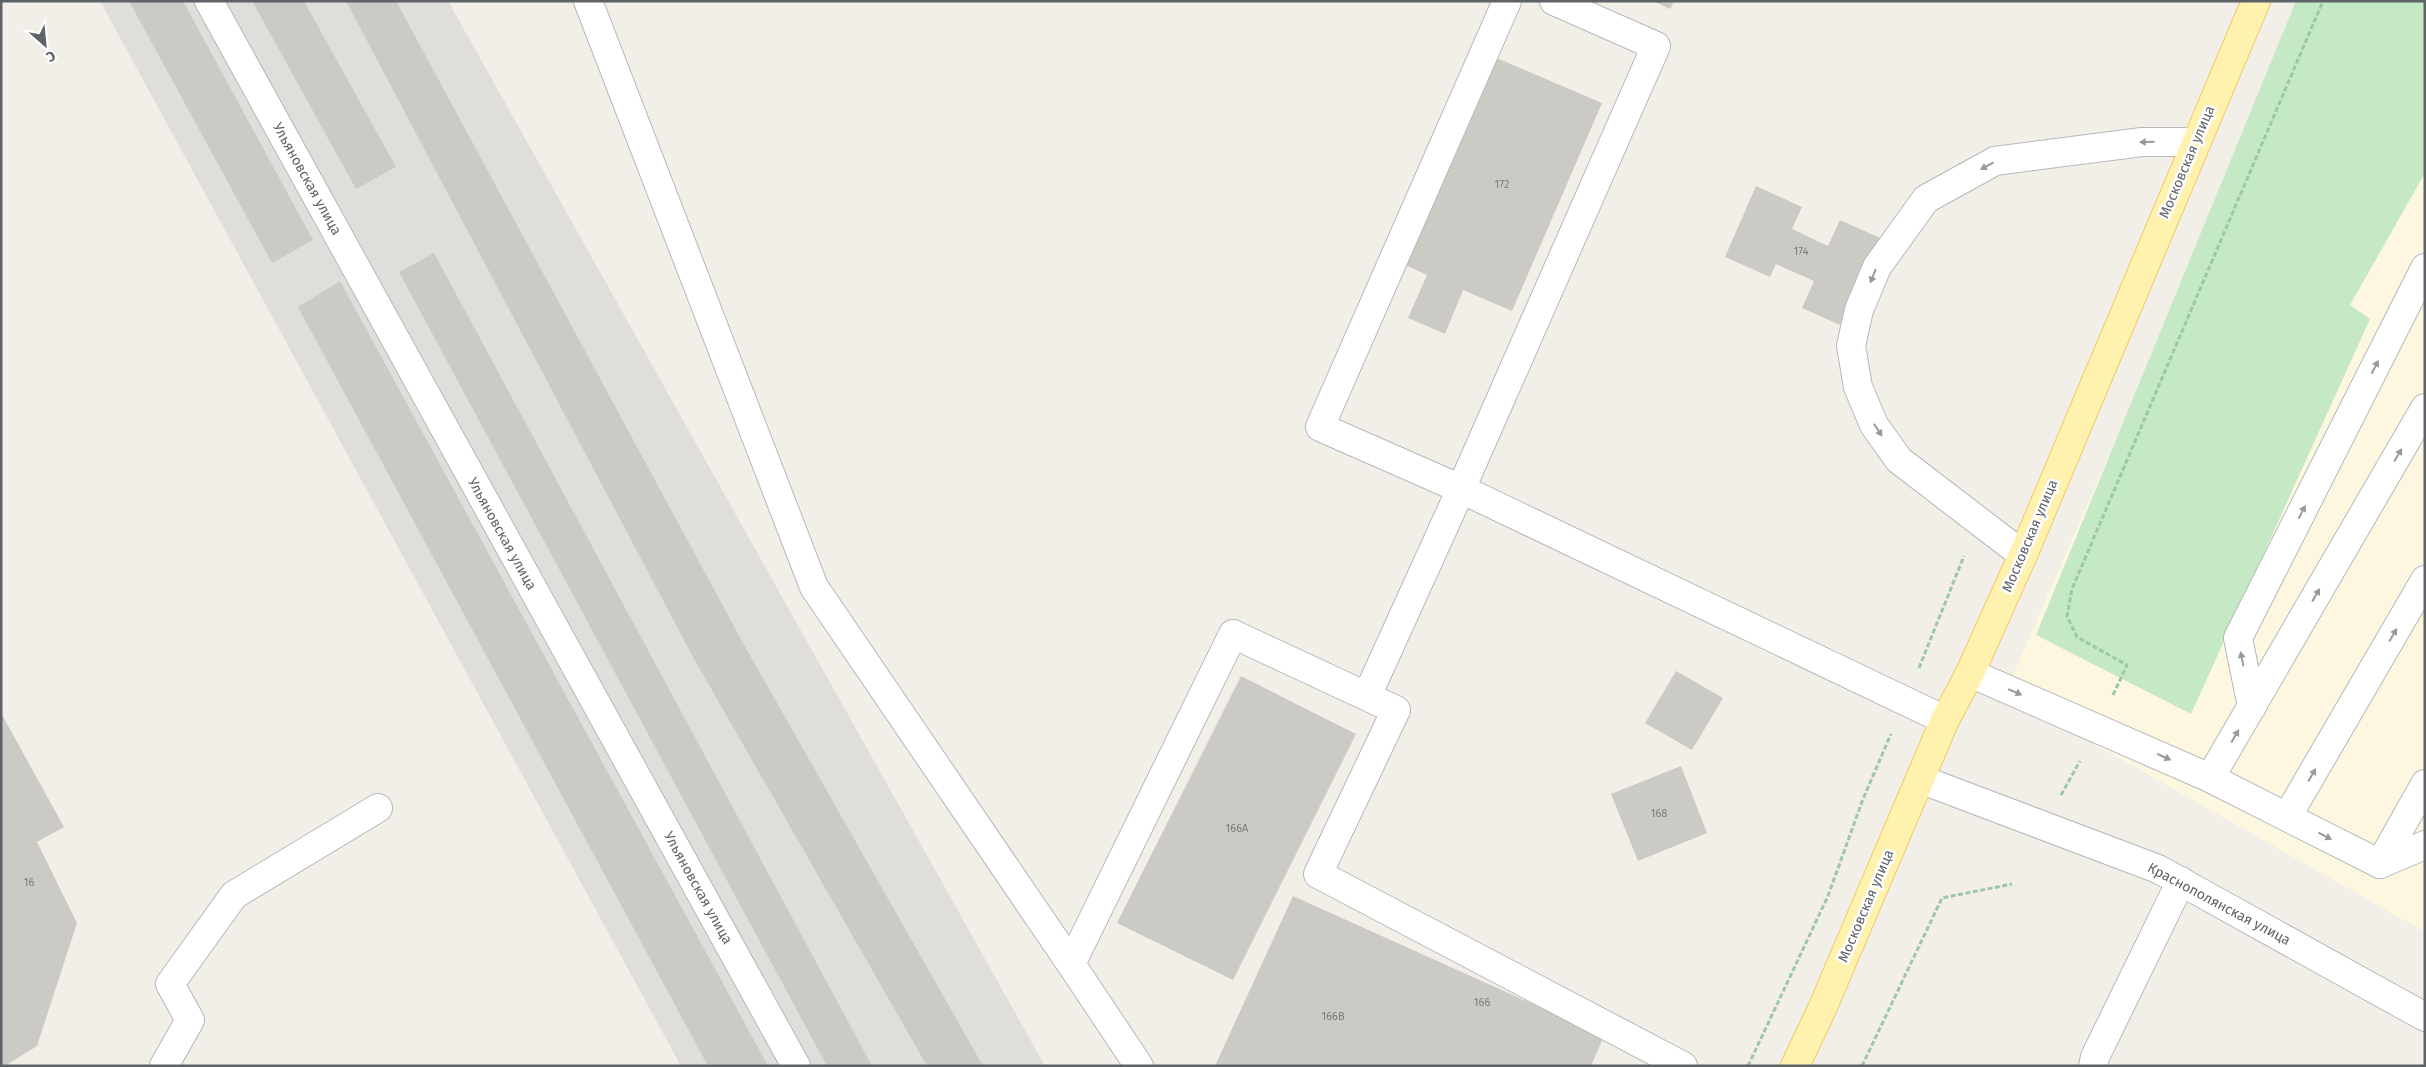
<svg xmlns="http://www.w3.org/2000/svg" width="2426" height="1067" font-family="'Fira Sans',sans-serif">
  <rect width="100%" height="100%" fill="#f1efe8"/>
  <!-- commercial -->
  <polygon fill="#fef7e0" points="2308,1 2425,1 2425,932 2005,693"/>
  <!-- industrial -->
  <polygon fill="#e0deda" points="100,1 448,1 1045,1066 681,1066"/>
  <!-- green -->
  <polygon fill="#c5e8c5" points="2296,1 2425,1 2425,173 2350,305 2370,319 2191,714 2036,635"/>
  <!-- building -->
  <g fill="#cccac5">
    <polygon points="129,1 183,1 313,240 272,263"/>
    <polygon points="252,1 304,1 396,167 356,189"/>
    <polygon points="346,1 396,1 743,643 983,1066 927,1066 693,657"/>
    <polygon points="1653,1 1674,1 1670,9"/>
    <polygon points="1492,56 1602,103 1512,311 1463,290 1445,334 1408,318 1427,275 1403,264"/>
    <polygon points="1756,186 1802,207 1792,229 1828,246 1840,220 1880,238 1840,325 1802,308 1814,281 1776,264 1770,277 1725,257"/>
    <polygon points="434,253 872,1066 827,1066 399,272"/>
    <polygon points="340,281 768,1066 708,1066 298,307"/>
    <polygon points="1676,671 1723,698 1692,750 1645,723"/>
    <polygon points="1241,676 1356,734 1233,980 1117,923"/>
    <polygon points="1,713 64,827 37,842 77,923 37,1046 5,1066 1,1066"/>
    <polygon points="1681,766 1707,833 1638,861 1611,794"/>
    <polygon points="1293,896 1604,1036 1591,1066 1215,1066"/>
  </g>
  <g fill="none" stroke-linecap="round" stroke-linejoin="round">
    <defs>
      <g id="minor">
        <polyline points="209,1 796,1066"/>
        <polyline points="588,1 814,587 1071,964"/>
        <polyline points="1507,1 1320,427 1461,489 1945,720"/>
        <polyline points="2023,555 1899,460 1874,425 1858,387 1851,346 1859,310 1877,267 1926,199 1995,161 2142,142 2195,142"/>
        <polyline points="1970,673 2210,778 2380,864 2425,784"/>
        <polyline points="1367,696 1461,489 1656,46 1554,1"/>
        <polyline points="2252,707 2238,638 2425,268"/>
        <polyline points="2210,778 2425,408"/>
        <polyline points="1920,779 2158,869 2425,1017"/>
        <polyline points="2287,817 2425,580"/>
        <polyline points="2380,864 2425,845"/>
        <polyline points="164,1066 190,1020 170,984 234,895 378,808"/>
        <polyline points="1139,1066 1071,964 1233,634 1396,710 1318,874 1683,1066"/>
        <polyline points="2093,1066 2095,1057 2181,881"/>
      </g>
      <polyline id="major" points="1795,1066 1822,1009 1945,720 1970,673 2023,555 2256,1"/>
    </defs>
    <!-- minor casing -->
    <use href="#minor" stroke="#b5b8bc" stroke-width="30"/>
    <!-- major casing -->
    <use href="#major" stroke="#f2c960" stroke-width="30"/>
    <!-- path -->
    <g stroke="#9cc7a9" stroke-width="3" stroke-dasharray="5 2.5" stroke-linecap="butt">
      <polyline points="1919,668 1964,556"/>
      <polyline points="2113,695 2127,665 2077,637 2067,616 2072,589 2323,1"/>
      <polyline points="2061,795 2080,761"/>
      <polyline points="1748,1066 1828,896 1863,799 1891,734"/>
      <polyline points="1862,1066 1942,898 2012,884"/>
    </g>
    <!-- minor -->
    <use href="#minor" stroke="#fff" stroke-width="28"/>
    <!-- major -->
    <use href="#major" stroke="#fff2af" stroke-width="28"/>
  </g>
  <!-- one-way arrows -->
  <defs><path id="oneway-solid" d="M-6-.8H1V-3.2L6.5 0L1 3.2V.8H-6Z" transform="scale(1.25)"/></defs>
  <g fill="#979a9d">
    <use href="#oneway-solid" transform="translate(2147 142) rotate(179)"/>
    <use href="#oneway-solid" transform="translate(1987 166) rotate(151)"/>
    <use href="#oneway-solid" transform="translate(1873 276) rotate(112)"/>
    <use href="#oneway-solid" transform="translate(2375 367) rotate(-63)"/>
    <use href="#oneway-solid" transform="translate(1878 430) rotate(57)"/>
    <use href="#oneway-solid" transform="translate(2398 455) rotate(-60)"/>
    <use href="#oneway-solid" transform="translate(2302 512) rotate(-63)"/>
    <use href="#oneway-solid" transform="translate(2316 595) rotate(-60)"/>
    <use href="#oneway-solid" transform="translate(2393 635) rotate(-60)"/>
    <use href="#oneway-solid" transform="translate(2242 659) rotate(-101)"/>
    <use href="#oneway-solid" transform="translate(2015 692) rotate(23)"/>
    <use href="#oneway-solid" transform="translate(2235 736) rotate(-60)"/>
    <use href="#oneway-solid" transform="translate(2164 757) rotate(24)"/>
    <use href="#oneway-solid" transform="translate(2312 775) rotate(-60)"/>
    <use href="#oneway-solid" transform="translate(2325 836) rotate(27)"/>
  </g>
  <g text-anchor="middle" dominant-baseline="central" stroke-width="5" stroke-linejoin="round" paint-order="stroke">
    <!-- number labels -->
    <g font-size="11" fill="#7a7d7f">
      <text x="1502" y="184">172</text>
      <text x="1801" y="251">174</text>
      <text x="1659" y="813">168</text>
      <text x="1237" y="828">166А</text>
      <text x="29" y="882">16</text>
      <text x="1482" y="1002">166</text>
      <text x="1333" y="1016">166В</text>
    </g>
    <!-- street labels -->
    <g font-size="14" fill="#5f6368" stroke="#fff">
      <text transform="translate(2187 162) rotate(-67)">Московская улица</text>
      <text transform="translate(307 179) rotate(61)">Ульяновская улица</text>
      <text transform="translate(502 534) rotate(61)">Ульяновская улица</text>
      <text transform="translate(2030 536) rotate(-67)">Московская улица</text>
      <text transform="translate(698 888) rotate(61)">Ульяновская улица</text>
      <text transform="translate(2219 904) rotate(28)">Краснополянская улица</text>
      <text transform="translate(1866 906) rotate(-67)">Московская улица</text>
    </g>
  </g>
  <!-- border -->
  <rect width="2426" height="1067" fill="none" stroke="#5f6368" stroke-width="5"/>
  <!-- north arrow -->
  <g transform="translate(45 45) rotate(153)" stroke="#ffffff" stroke-width="4" paint-order="stroke">
  <path d="M0-4L9 19L0 12L-9 19Z" fill="#5f6368"/>
  <text y="-8" font-size="14" font-weight="bold" text-anchor="middle" fill="#5f6368">С</text>
  </g>
</svg>
